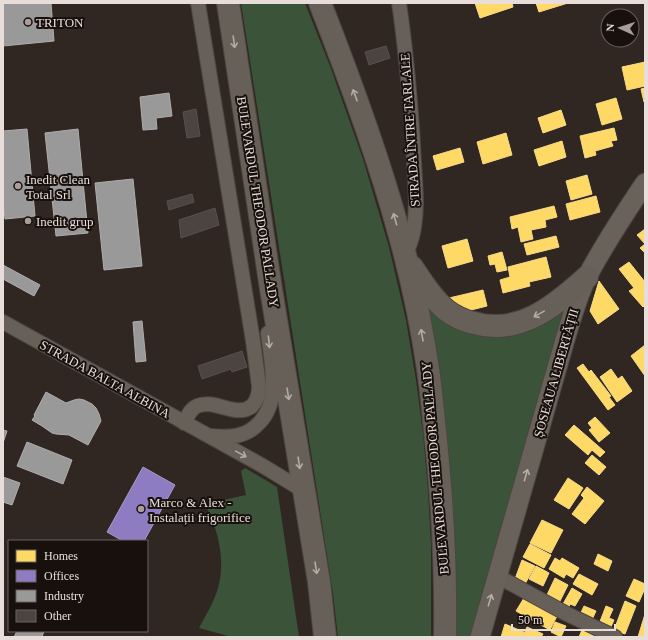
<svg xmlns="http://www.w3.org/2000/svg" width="648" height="640" font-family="Georgia,serif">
  <rect width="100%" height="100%" fill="#302723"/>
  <!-- green -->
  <g fill="#3a5339">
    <polygon points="241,3 305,3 330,66 363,159 389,247 406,320 416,380 423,433 428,490 431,545 431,637 338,637 333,594"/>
    <polygon points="429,305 463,328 563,308 565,314 473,637 453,637 426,309"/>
    <path d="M245 468 277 487 299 637H232L199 628C206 615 214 602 218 588 226 560 218 529 205 504L246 495 241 471Z"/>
  </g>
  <!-- homes -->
  <g fill="#ffd966" stroke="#f8da88">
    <polygon points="475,3 512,3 513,7 480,18"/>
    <polygon points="536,3 568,3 539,12"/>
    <polygon points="645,62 645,86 627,90 622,67"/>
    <polygon points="645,88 645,102 644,102 641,89"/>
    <polygon points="616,98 622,119 602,125 596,104"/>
    <polygon points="561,110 566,125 543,133 538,118"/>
    <polygon points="614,128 617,140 611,141 613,146 595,151 596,155 585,158 580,136"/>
    <polygon points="506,133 512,155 483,164 477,142"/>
    <polygon points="562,141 566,157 539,166 534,150"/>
    <polygon points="460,148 464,162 437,170 433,156"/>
    <polygon points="587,175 592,194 571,200 566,181"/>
    <polygon points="596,196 600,212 570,220 566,204"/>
    <polygon points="554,206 557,217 545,220 546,227 531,230 533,239 521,242 518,227 512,229 510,217"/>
    <polygon points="645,229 645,253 640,248 645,244 637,235"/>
    <polygon points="556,236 559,247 527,255 524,244"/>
    <polygon points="467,239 473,261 448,268 442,246"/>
    <polygon points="502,252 507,270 497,272 495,264 490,265 488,256"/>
    <polygon points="546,257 551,277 529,282 530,286 503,293 500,280 510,277 508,267"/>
    <polygon points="629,262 645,282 645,305 643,307 629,291 634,288 619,269"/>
    <polygon points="599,281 619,309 598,324 590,311"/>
    <polygon points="483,290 487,306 463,312 449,298"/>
    <polygon points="645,345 645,376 631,356"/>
    <polygon points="583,364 589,372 591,370 611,396 609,397 615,405 608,410 577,368"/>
    <polygon points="611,369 618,379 622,376 632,391 617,402 600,377"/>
    <polygon points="595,417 610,433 599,442 589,430 592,428 588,423"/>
    <polygon points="574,425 605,452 600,457 592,450 588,455 565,435"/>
    <polygon points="592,455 606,467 599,475 585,463"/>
    <polygon points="568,478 583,488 569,509 554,500"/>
    <polygon points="587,487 604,501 585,524 572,514 584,498 581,495"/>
    <polygon points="542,520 563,530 551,553 530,543"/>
    <polygon points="530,544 551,555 544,568 523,557"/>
    <polygon points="598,554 612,561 608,571 594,564"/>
    <polygon points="555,558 560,561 562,558 579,568 573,578 566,574 564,578 549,569"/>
    <polygon points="522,560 535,566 525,584 515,579"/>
    <polygon points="536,566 549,573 543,586 529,579"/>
    <polygon points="579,574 598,584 592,595 573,584"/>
    <polygon points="555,578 568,585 559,603 546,597"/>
    <polygon points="634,579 645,584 645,588 639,602 626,596"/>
    <polygon points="572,588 582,594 575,606 570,604 569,607 563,604"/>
    <polygon points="524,598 557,616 550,630 516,611"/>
    <polygon points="625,601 636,606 625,634 614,630"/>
    <polygon points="584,606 596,611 591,622 579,617"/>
    <polygon points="606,606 613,609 609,618 614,620 610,629 599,624"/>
    <polygon points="645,614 645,637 638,637"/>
    <polygon points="555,622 566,626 561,637 551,632"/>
    <polygon points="505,624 524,632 522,637 501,637"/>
    <polygon points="527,627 543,634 541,637 525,637 523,636"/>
    <polygon points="582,630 595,635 594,637 579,637"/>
  </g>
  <!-- offices -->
  <polygon fill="#8e7cc3" stroke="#a999c9" points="143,467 175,485 144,541 123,541 107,532"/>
  <!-- industry -->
  <g fill="#999" stroke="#b1adac">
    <polygon points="3,3 51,3 54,41 3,46"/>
    <polygon points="169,93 172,116 156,118 157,129 143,130 140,97"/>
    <polygon points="27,129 35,216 5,219 3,201 3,131"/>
    <polygon points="78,129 88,233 56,236 45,133"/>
    <polygon points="133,179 142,266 104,270 95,183"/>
    <polygon points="3,265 40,285 34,296 3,279"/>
    <polygon points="142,321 146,361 136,362 133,322"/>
    <polygon points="46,392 66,403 74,400 79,399 84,400 92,404 96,408 99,414 101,421 88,445 69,435 56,434 52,433 42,426 32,420 35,416 34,415"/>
    <polygon points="3,430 7,431 3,443"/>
    <polygon points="27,442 72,460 63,484 17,466"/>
    <polygon points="3,477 20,483 12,505 3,502"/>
    <polygon points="17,631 44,631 42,637 14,637"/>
  </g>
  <!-- building -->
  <g fill="#4b4441" stroke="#58504c">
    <polygon points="386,46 390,58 369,65 365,52"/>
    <polygon points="196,109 200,136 187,138 183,112"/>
    <polygon points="192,194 194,202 169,210 167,201"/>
    <polygon points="215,208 219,225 181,238 179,220"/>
    <polygon points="242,351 247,367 232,372 231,369 202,379 198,366"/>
  </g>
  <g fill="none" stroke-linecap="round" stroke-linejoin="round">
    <defs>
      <g id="minor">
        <path d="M399 3C405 44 409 86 412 127 413 144 414 161 415 179 416 195 417 211 414 227 413 237 409 247 405 256"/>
        <polyline points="3,322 263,466 304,491"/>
        <path d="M184 423C188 416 190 409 197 406 215 398 236 419 252 406 257 401 259 394 259 386L253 341 198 3"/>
        <path d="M212 436C230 438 247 437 260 422 281 400 271 361 268 333"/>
        <polyline points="497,576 567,614 615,637"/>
      </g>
      <path id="secondary" d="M480 637 564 343C571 320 577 297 587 277 604 244 625 213 645 183"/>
      <g id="primary">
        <polyline points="228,3 271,289 319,582 325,637"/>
        <path d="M320 3C349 77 377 152 398 229 411 275 421 322 428 369 432 396 434 424 437 451 443 513 446 575 445 637"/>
        <path d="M412 267C422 282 432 298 446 310 454 316 464 321 474 323 519 336 555 306 587 277"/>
      </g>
    </defs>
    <!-- minor casing -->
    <use href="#minor" stroke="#4d4541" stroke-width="16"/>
    <!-- secondary casing -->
    <use href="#secondary" stroke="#4d4541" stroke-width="21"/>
    <!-- primary casing -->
    <use href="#primary" stroke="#4d4541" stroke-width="24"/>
    <!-- minor -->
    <use href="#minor" stroke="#666059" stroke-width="14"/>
    <!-- secondary -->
    <use href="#secondary" stroke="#68625a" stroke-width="19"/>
    <!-- primary -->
    <use href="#primary" stroke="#676058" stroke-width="22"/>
  </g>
  <!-- one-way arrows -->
  <defs><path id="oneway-shaft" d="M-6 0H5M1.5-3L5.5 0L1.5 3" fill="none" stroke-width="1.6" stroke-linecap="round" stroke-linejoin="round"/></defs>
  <g stroke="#b4aba5">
    <use href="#oneway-shaft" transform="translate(234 42) rotate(82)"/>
    <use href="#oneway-shaft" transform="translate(355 95) rotate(-110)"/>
    <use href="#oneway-shaft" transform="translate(395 219) rotate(-106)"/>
    <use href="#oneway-shaft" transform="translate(539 314) rotate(151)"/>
    <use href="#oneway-shaft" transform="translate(422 335) rotate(-100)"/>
    <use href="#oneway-shaft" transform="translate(269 342) rotate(84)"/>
    <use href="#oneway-shaft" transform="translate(288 394) rotate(81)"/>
    <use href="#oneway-shaft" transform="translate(241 454) rotate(29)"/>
    <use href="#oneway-shaft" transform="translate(299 463) rotate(81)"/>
    <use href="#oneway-shaft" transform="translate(316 568) rotate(81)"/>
  </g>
  <g stroke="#b5aca6">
    <use href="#oneway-shaft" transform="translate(526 475) rotate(-74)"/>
    <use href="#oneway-shaft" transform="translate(490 600) rotate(-74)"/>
  </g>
  <!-- markers -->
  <g fill="#a89d99" stroke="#17100d" stroke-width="1.5">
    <circle cx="28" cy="22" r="4"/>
    <circle cx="18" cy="186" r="4"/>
    <circle cx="28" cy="221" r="4"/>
    <circle cx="141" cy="509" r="4"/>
  </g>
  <g text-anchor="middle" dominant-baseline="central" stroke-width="4" stroke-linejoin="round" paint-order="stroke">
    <!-- poi labels -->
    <g font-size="13" fill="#e8ddd8" stroke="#17100d" text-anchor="start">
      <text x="36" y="22">TRITON</text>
      <text x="26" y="179">Inedit Clean<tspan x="26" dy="15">Total Srl</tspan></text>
      <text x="36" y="221">Inedit grup</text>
      <text x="149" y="502">Marco &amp; Alex -<tspan x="149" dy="15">Instalații frigorifice</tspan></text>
    </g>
    <!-- street labels -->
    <g font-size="13" fill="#e8ddd8" stroke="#17100d">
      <text transform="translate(410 130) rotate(-94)">STRADA ÎNTRE TARLALE</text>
      <text transform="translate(258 202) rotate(81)">BULEVARDUL THEODOR PALLADY</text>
      <text transform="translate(556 373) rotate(-74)">ȘOSEAUA LIBERTĂȚII</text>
      <text transform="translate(105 379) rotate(29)">STRADA BALTA ALBINA</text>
      <text transform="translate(435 468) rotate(-95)">BULEVARDUL THEODOR PALLADY</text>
    </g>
  </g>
  <!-- border -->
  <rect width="648" height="640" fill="none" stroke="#e8ddd8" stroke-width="8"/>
  <!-- legend -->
  <rect x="8" y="540" width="140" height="92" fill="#17100d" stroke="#6b625e"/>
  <rect x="16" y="550" width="20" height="12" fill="#ffd966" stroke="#6b625e"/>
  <text x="44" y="560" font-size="12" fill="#e8ddd8">Homes</text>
  <rect x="16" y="570" width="20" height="12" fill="#8e7cc3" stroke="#6b625e"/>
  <text x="44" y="580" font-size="12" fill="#e8ddd8">Offices</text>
  <rect x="16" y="590" width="20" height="12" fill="#999999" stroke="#6b625e"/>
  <text x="44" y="600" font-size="12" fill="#e8ddd8">Industry</text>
  <rect x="16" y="610" width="20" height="12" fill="#4b4441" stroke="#6b625e"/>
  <text x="44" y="620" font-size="12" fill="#e8ddd8">Other</text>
  <!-- north arrow -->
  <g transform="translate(620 28) rotate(273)"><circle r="19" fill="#17100d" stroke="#6b625e"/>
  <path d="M0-3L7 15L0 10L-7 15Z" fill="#a89d99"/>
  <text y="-6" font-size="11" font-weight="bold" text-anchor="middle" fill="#e8ddd8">N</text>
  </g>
  <!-- scale -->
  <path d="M512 624v6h103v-6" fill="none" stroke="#e8ddd8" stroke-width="2"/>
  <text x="518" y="624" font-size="12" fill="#e8ddd8" stroke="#17100d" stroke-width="3" paint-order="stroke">50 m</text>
</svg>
